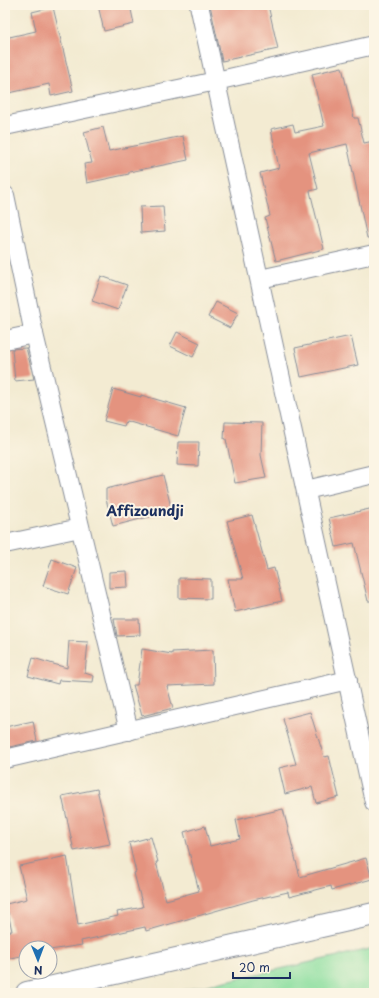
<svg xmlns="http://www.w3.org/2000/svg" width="379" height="998" font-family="'Playpen Sans',sans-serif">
  <rect width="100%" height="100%" fill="#fcf5e5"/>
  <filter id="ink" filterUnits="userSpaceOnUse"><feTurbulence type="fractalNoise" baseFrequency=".025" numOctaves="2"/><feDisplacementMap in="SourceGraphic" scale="8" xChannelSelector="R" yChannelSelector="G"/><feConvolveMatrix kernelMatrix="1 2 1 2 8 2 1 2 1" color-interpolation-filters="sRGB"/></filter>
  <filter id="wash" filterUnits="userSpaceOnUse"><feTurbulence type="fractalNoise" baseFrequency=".012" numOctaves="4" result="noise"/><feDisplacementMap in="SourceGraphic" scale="16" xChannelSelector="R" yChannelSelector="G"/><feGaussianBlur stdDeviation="0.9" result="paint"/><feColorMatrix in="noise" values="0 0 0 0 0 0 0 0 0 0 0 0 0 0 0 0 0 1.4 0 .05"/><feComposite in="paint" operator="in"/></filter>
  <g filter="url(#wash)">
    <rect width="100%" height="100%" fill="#f3ebd2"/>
    <!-- green -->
    <polygon fill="#8ddfa0" stroke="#54877f" points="374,948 374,993 172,993"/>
    <g id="blocks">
      <!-- building -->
      <g fill="#e4937f">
        <polygon points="98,5 130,5 134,24 104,31"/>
        <polygon points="210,5 268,5 278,49 222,61"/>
        <polygon points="53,7 73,91 51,96 49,84 5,94 5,38 36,31 32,12"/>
        <polygon points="342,67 354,118 358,118 364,143 374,141 374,238 367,238 347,144 309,153 318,189 310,191 324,249 276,261 265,218 270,216 260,173 279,168 271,129 293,124 295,132 324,126 312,74"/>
        <polygon points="103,127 109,151 183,136 188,160 129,172 129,174 87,183 84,164 92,163 84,132"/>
        <polygon points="163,206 165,231 141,233 140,207"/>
        <polygon points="101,276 127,285 118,310 92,301"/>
        <polygon points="216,302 238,313 230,328 208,317"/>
        <polygon points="177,332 200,343 193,357 170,346"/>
        <polygon points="351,336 358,365 301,377 295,348"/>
        <polygon points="26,348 34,379 15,381 12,349"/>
        <polygon points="113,389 141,397 141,395 186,408 178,436 126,421 124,426 104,421"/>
        <polygon points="225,422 262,423 261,455 266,478 235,483 226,439 224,439"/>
        <polygon points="178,442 199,442 198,466 177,465"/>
        <polygon points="163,475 172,511 113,526 106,499 106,489"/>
        <polygon points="374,508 374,601 368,601 354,543 336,547 329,518"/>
        <polygon points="252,515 267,570 274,568 282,601 235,612 228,579 243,579 227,521"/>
        <polygon points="52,559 77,568 68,594 43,586"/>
        <polygon points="127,571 128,587 109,588 109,572"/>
        <polygon points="179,578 211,579 211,599 179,598"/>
        <polygon points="114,619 139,619 140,635 117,636"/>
        <polygon points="69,641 88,642 85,673 94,676 93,682 59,680 58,684 28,676 33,658 67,668"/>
        <polygon points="142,649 172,654 172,652 213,650 214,684 167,686 173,708 142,716 133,685 137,685"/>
        <polygon points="310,712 324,757 329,756 339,797 316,803 312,787 285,794 279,768 296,764 283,719"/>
        <polygon points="33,721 37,741 5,748 5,727"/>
        <polygon points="97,789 110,844 74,851 62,796"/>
        <polygon points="283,809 300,877 366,858 372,879 332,890 331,886 289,897 288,892 253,900 146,931 145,927 81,941 82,945 50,950 50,948 26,948 26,955 5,959 5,932 12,931 6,904 27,899 19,866 67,856 78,925 118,916 117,912 143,907 134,873 136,872 129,843 151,837 158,862 156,862 166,900 199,891 184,832 205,826 210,846 240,839 236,820"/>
      </g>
    </g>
  </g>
  <g filter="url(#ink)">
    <use href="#blocks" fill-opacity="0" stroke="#878d98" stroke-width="1"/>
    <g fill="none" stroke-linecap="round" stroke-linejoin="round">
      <defs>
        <g id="minor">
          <polyline points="199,5 374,802"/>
          <polyline points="5,126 216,81 374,45"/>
          <polyline points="5,195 34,334 129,731"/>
          <polyline points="260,279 374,254"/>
          <polyline points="5,340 34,334"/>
          <polyline points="306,490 374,474"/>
          <polyline points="5,544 80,528"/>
          <polyline points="5,759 348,680"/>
        </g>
        <polyline id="tertiary" points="27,993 374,914"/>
      </defs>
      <!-- minor casing -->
      <use href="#minor" stroke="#878d98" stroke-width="20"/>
      <!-- tertiary casing -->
      <use href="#tertiary" stroke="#878d98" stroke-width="24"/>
      <!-- minor -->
      <use href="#minor" stroke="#fff" stroke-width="18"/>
      <!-- tertiary -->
      <use href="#tertiary" stroke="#fff" stroke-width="22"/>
    </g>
  </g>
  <g text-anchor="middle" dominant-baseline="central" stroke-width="4" stroke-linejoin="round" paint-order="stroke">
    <!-- quarter labels -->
    <g font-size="14" font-weight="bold" fill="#1b2f5e" stroke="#fcf5e5">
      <text x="145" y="510">Affizoundji</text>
    </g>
  </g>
  <!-- margin -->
  <rect width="379" height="998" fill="none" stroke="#fcf5e5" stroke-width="20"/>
  <!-- north arrow -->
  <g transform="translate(38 960) rotate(179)"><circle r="19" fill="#fcf5e5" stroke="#a2a6af"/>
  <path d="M0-3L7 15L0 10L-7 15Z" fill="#1f6fb2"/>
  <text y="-6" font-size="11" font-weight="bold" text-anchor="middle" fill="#1b2f5e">N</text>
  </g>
  <!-- scale -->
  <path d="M233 972v6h57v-6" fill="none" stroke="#1b2f5e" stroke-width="2"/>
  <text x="239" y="972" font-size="12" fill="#1b2f5e" stroke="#fcf5e5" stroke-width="3" paint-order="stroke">20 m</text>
</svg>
